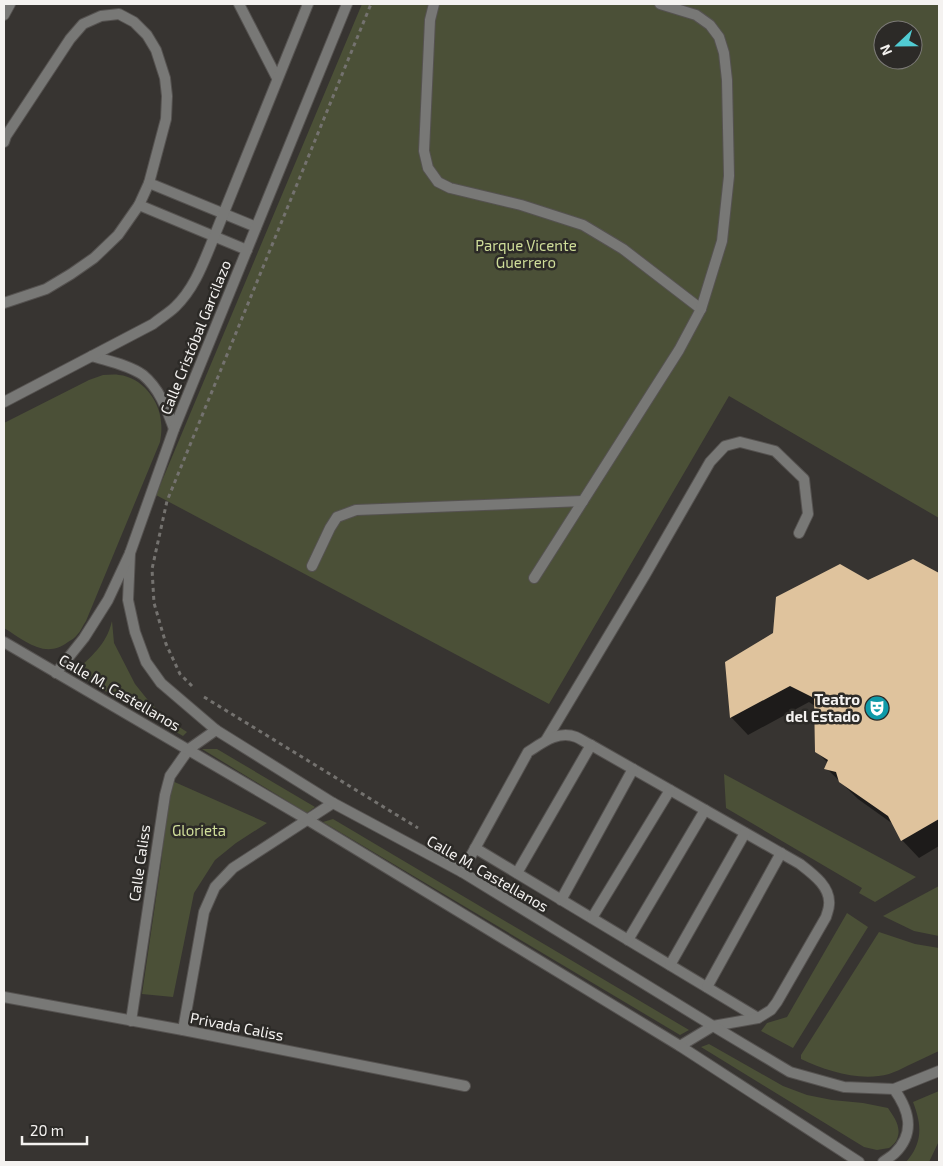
<svg xmlns="http://www.w3.org/2000/svg" width="943" height="1166" font-family="'Exo 2',sans-serif">
  <rect width="100%" height="100%" fill="#373431"/>
  <!-- green -->
  <g fill="#4b5037" fill-rule="evenodd">
    <path d="M362 4H939V518L729 396 549 704 156 495ZM883 30H913V60H883Z"/>
    <path d="M103 375C108 375 114 374 119 375 141 377 160 400 161 422 162 429 161 436 160 442L86 621C83 625 81 631 77 635 75 638 71 640 68 642 45 660 24 640 4 628V423L89 380Z"/>
    <path d="M112 621 114 643 135 684 147 699 165 718 187 732 183 736 74 673C91 656 106 646 112 621Z"/>
    <polygon points="202,749 217,749 315,807 307,813"/>
    <polygon points="724,774 916,877 875,902 859,893 862,888 726,808"/>
    <polygon points="170,780 267,823 236,843 215,860 194,893 173,997 142,994 161,864"/>
    <polygon points="333,819 689,1030 680,1035 323,822"/>
    <polygon points="939,886 939,936 914,931 883,916"/>
    <polygon points="847,913 868,927 793,1048 761,1031 767,1023 787,1017"/>
    <path d="M879 932 915 944 939 948V1051C928 1056 918 1061 907 1066 901 1069 895 1072 889 1074 860 1082 827 1071 801 1059V1055Z"/>
    <path d="M709 1044 783 1086 807 1095 832 1100 863 1103 888 1108C894 1117 902 1127 897 1139 896 1142 892 1146 889 1148L877 1150 864 1147 701 1047Z"/>
    <path d="M939 1091V1141L929 1162H906C923 1143 922 1125 913 1102Z"/>
  </g>
  <!-- shadow -->
  <polygon fill="#0007" points="913,561 939,574 939,846 919,858 902,840 893,824 858,799 826,768 828,763 817,752 815,706 809,702 748,735 731,717 868,582"/>
  <!-- building -->
  <polygon fill="#dfc39d" points="913,559 939,573 939,819 901,841 888,816 839,782 836,772 824,769 828,760 815,752 814,698 790,686 730,718 725,662 773,633 776,597 840,564 868,580"/>
  <g fill="none" stroke-linecap="round" stroke-linejoin="round">
    <defs>
      <g id="service">
        <polyline points="434,4 430,20 424,151 428,168 438,182 450,188 521,205 583,225 623,249 701,309 679,350 534,578"/>
        <polyline points="660,4 696,15 710,25 719,37 724,53 727,80 729,176 722,241 701,309"/>
        <polyline points="312,566 330,528 337,517 356,510 583,501"/>
        <polyline points="546,740 645,575 710,462 725,446 740,442 775,451 804,479 808,514 799,533"/>
        <polyline points="475,848 758,1018"/>
        <path d="M462 872 528 752C542 743 558 730 576 737 581 739 586 743 591 745L800 864C813 874 831 887 829 905 829 909 827 913 826 917L777 1002 771 1010 758 1018 713 1026 680 1046"/>
        <polyline points="517,873 591,745"/>
        <polyline points="561,900 633,769"/>
        <polyline points="592,918 670,790"/>
        <polyline points="628,940 705,810"/>
        <polyline points="670,965 745,833"/>
        <polyline points="707,987 781,853"/>
      </g>
      <g id="minor">
        <polyline points="239,4 277,78"/>
        <polyline points="4,15 10,4"/>
        <polyline points="4,142 6,136 70,39 83,24 101,16 119,14 134,22 147,35 156,50 165,78 167,96 166,119 149,183 139,205 118,235 94,258 71,274 46,289 4,303"/>
        <polyline points="149,183 256,227"/>
        <polyline points="139,205 247,250"/>
        <polyline points="4,997 183,1030 465,1086"/>
        <polyline points="131,1021 165,795 170,776 189,749 216,730"/>
        <polyline points="183,1030 204,912 215,887 233,868 333,803"/>
      </g>
      <g id="tertiary">
        <path d="M92 356C108 361 129 365 143 375 160 389 167 410 174 429"/>
        <path d="M4 402 153 324C160 318 169 313 175 307 195 288 204 261 214 237L308 4"/>
        <polyline points="130,553 128,600 135,632 146,662 161,683 216,730 333,803 462,872 713,1026 790,1072 844,1087 894,1089 939,1071"/>
        <polyline points="4,642 308,820 680,1046 859,1162"/>
        <polyline points="56,673 84,638 108,600 130,553 174,429 347,4"/>
        <path d="M883 1162C887 1159 892 1156 895 1153 916 1132 909 1110 894 1089"/>
      </g>
    </defs>
    <!-- service casing -->
    <use href="#service" stroke="#555250" stroke-width="12"/>
    <!-- minor casing -->
    <use href="#minor" stroke="#555250" stroke-width="12"/>
    <!-- tertiary casing -->
    <use href="#tertiary" stroke="#555250" stroke-width="12"/>
    <!-- path -->
    <g stroke="#74726f" stroke-width="3" stroke-dasharray="4 4" stroke-linecap="butt">
      <polyline points="192,686 180,674 166,644 154,603 152,569 167,501 371,4"/>
      <polyline points="204,697 418,828"/>
    </g>
    <!-- service -->
    <use href="#service" stroke="#787876" stroke-width="10"/>
    <!-- minor -->
    <use href="#minor" stroke="#787876" stroke-width="10"/>
    <!-- tertiary -->
    <use href="#tertiary" stroke="#787876" stroke-width="10"/>
  </g>
  <!-- icons -->
  <defs>
    <symbol id="theatre-disc" viewBox="-11 -11 22 22"><circle r="9.5" fill="#0f9aa8" stroke="#2c2a27"/><path d="M-5-5.5Q0-4 5-5.5V0Q5 5 0 6Q-5 5-5 0ZM-3.3-2.5H-1v1.5H-3.3ZM1-2.5H3.3v1.5H1ZM-2.8 1Q0 5.5 2.8 1Z" fill="#fff"/></symbol>
  </defs>
  <g fill-rule="evenodd">
    <use href="#theatre-disc" x="863" y="694" width="28" height="28"/>
  </g>
  <g text-anchor="middle" dominant-baseline="central" stroke-width="5" stroke-linejoin="round" paint-order="stroke">
    <!-- park labels -->
    <g font-size="15" fill="#cfdd99" stroke="#2c2a27">
      <text x="526" y="245">Parque Vicente<tspan x="526" dy="17">Guerrero</tspan></text>
      <text x="199" y="830">Glorieta</text>
    </g>
    <!-- street labels -->
    <g font-size="15" fill="#f4f2f0" stroke="#2c2a27">
      <text transform="translate(195 337) rotate(-68)">Calle Cristóbal Garcilazo</text>
      <text transform="translate(120 692) rotate(30)">Calle M. Castellanos</text>
      <text transform="translate(139 863) rotate(-82)">Calle Caliss</text>
      <text transform="translate(488 873) rotate(30)">Calle M. Castellanos</text>
      <text transform="translate(237 1026) rotate(11)">Privada Caliss</text>
    </g>
    <!-- poi labels -->
    <g font-size="15" font-weight="bold" fill="#f4f2f0" stroke="#2c2a27" text-anchor="end">
      <text x="860" y="699">Teatro<tspan x="860" dy="17">del Estado</tspan></text>
    </g>
  </g>
  <!-- border -->
  <rect width="943" height="1166" fill="none" stroke="#f4f2f0" stroke-width="10"/>
  <!-- north arrow -->
  <g transform="translate(898 45) rotate(248)"><circle r="24" fill="#2c2a27" stroke="#7c7a77"/>
  <path d="M0-4L9 19L0 12L-9 19Z" fill="#51ccd3"/>
  <text y="-8" font-size="14" font-weight="bold" text-anchor="middle" fill="#f4f2f0">N</text>
  </g>
  <!-- scale -->
  <path d="M22 1136v8h65v-8" fill="none" stroke="#f4f2f0" stroke-width="2.5"/>
  <text x="30" y="1136" font-size="15" fill="#f4f2f0" stroke="#2c2a27" stroke-width="4" paint-order="stroke">20 m</text>
</svg>
